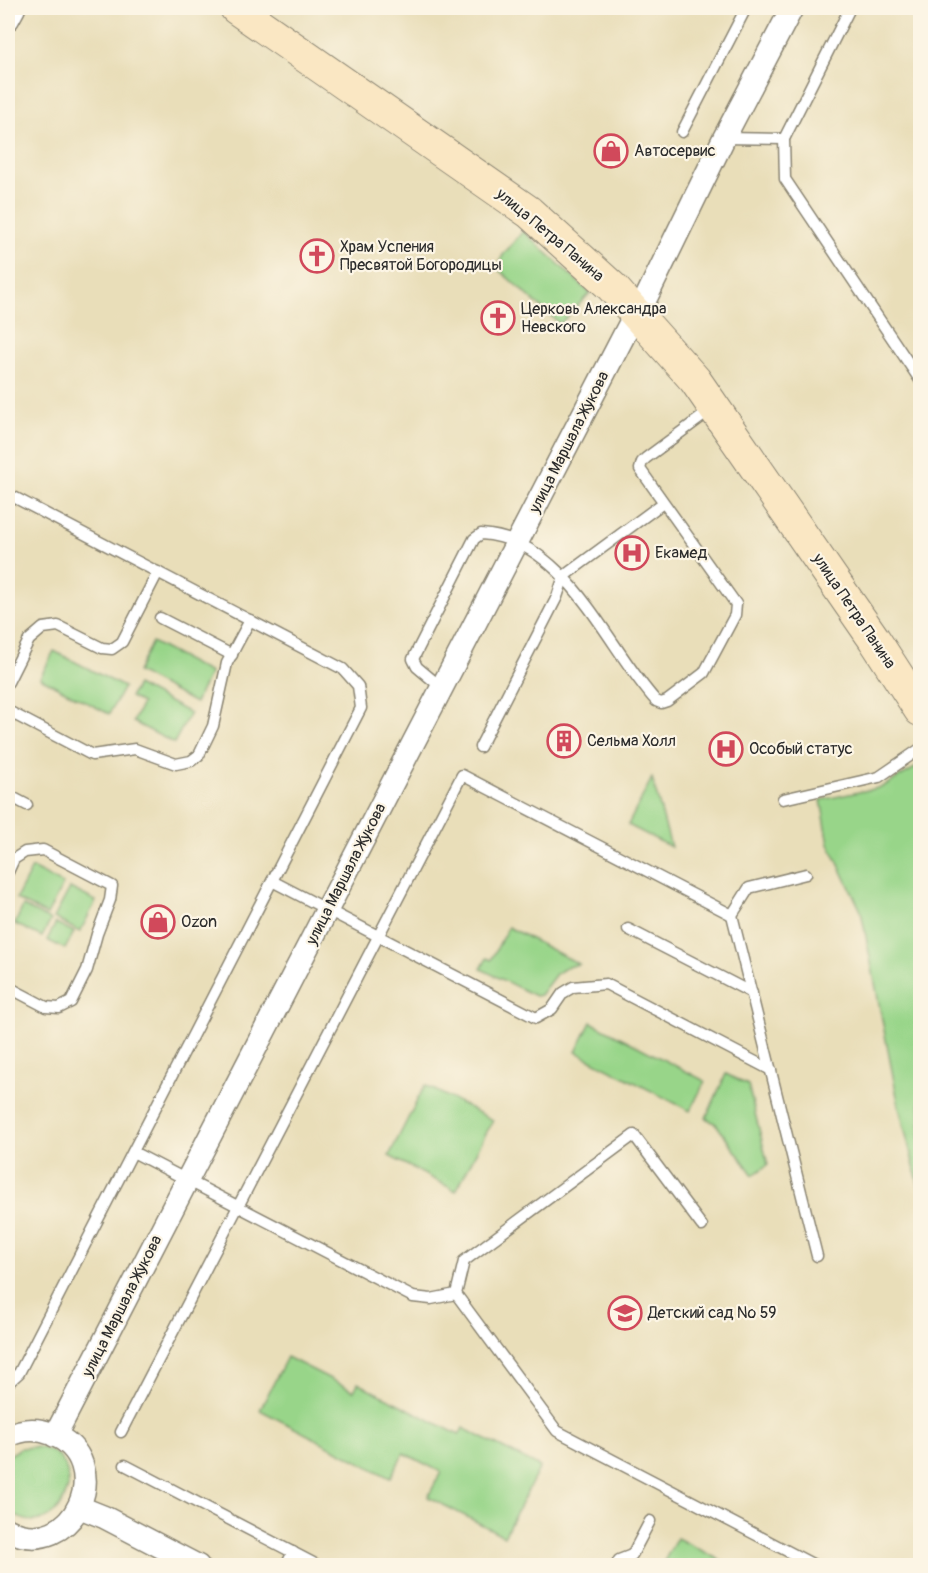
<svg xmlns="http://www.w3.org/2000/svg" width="928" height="1573" font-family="Pangolin,sans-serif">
  <rect width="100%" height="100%" fill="#fcf5e5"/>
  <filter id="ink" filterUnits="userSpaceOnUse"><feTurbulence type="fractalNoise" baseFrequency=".0167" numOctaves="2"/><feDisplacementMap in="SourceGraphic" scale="12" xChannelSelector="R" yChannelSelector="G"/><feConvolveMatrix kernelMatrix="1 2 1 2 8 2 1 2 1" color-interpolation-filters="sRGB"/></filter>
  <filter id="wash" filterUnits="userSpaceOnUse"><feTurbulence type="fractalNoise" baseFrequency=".008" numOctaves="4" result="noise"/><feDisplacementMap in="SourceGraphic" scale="24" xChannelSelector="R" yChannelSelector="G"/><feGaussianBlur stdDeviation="1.35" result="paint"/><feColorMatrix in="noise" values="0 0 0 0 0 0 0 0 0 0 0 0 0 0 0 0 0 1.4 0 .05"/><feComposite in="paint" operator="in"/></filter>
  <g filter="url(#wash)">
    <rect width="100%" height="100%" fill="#e9deb9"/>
    <!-- green -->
    <g fill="#98d589" stroke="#62805a" stroke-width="1.5">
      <polygon points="523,231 590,293 560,324 498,269 502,266 500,261 503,255"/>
      <polygon points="152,642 210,673 195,703 137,672"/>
      <polygon points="54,651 124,687 109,714 40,678"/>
      <polygon points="137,685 190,713 174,743 133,722 142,703 130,697"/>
      <polygon points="920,765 920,1190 899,1107 861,911 829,844 821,800 882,787"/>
      <polygon points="652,778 671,847 628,825"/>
      <polygon points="32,868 63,884 47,915 16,899"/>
      <polygon points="70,888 96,901 80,932 54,918"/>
      <polygon points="23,906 51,920 42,937 15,924"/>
      <polygon points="56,923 74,932 65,949 47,940"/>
      <polygon points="508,927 579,964 567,967 556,974 540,995 535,996 481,969 487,958 491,960"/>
      <polygon points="591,1022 705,1081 690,1111 576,1052"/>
      <polygon points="726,1074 748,1085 768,1165 753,1175 716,1124 706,1118"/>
      <polygon points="425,1085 493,1120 456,1191 389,1156"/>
      <polygon points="287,1357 354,1391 358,1383 459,1435 463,1428 540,1467 504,1536 428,1497 441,1472 404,1453 390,1478 260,1410"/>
      <path d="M35 1447C100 1454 58 1553 8 1510V1456L21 1448Z"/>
      <polygon points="677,1538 730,1565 662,1565"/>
    </g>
  </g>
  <g filter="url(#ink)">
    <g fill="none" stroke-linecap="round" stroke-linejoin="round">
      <defs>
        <g id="service">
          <polyline points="850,8 784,139 785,179 920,380"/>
          <polyline points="682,132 746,8"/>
          <polyline points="724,138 784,139"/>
          <polyline points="8,494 343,669 358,686 361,708 19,1373 8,1383"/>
          <polyline points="160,618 232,655"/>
          <polyline points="8,682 29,640 43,628 58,626 102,648 112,649 122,642 158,572"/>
          <path d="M442 688 417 667 413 659 474 539 481 534C567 539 606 646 656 701L661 703 667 701 704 673 735 615 736 604 640 469 642 462 646 458 711 410"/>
          <polyline points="8,711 92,755 135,749 176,764 191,761 199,755 213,726 227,663 250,620"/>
          <polyline points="480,747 557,597 564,576 663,503"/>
          <polyline points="8,795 27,805"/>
          <polyline points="783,799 879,777 920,749"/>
          <polyline points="8,872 14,859 25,852 43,850 112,886 110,900 97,934 87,970 71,1002 59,1008 46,1007 10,988 8,989"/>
          <polyline points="806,874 749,888 732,915 817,1256"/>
          <polyline points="272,881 536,1018 552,1009 563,993 573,987 606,984 771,1070"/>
          <polyline points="628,929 752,993"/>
          <polyline points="133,1152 413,1297 431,1299 456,1294"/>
          <polyline points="456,1294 557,1431 816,1566"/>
          <polyline points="456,1294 464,1261 634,1135 702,1226"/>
          <polyline points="121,1432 462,775 732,915"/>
          <polyline points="125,1465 319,1566"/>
          <polyline points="286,1566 293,1552"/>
          <polyline points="616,1566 619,1560 632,1555 650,1521"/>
        </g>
        <g id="minor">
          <polyline points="8,19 14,8"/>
          <path d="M8 1436C22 1429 37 1428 52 1434 118 1461 74 1563 8 1530"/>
          <polyline points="55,1436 636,312 646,298 724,138 792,8"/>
          <polyline points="79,1507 104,1517 198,1566"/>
        </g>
        <polyline id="secondary" points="236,8 529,212 612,287 695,380 874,639 920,710"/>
      </defs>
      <!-- service casing -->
      <use href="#service" stroke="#8a8472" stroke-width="13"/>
      <!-- minor casing -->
      <use href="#minor" stroke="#8a8472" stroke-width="25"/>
      <!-- secondary casing -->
      <use href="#secondary" stroke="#8a8472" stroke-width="34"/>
      <!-- service -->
      <use href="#service" stroke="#fff" stroke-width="10"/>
      <!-- minor -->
      <use href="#minor" stroke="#fff" stroke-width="22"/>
      <!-- secondary -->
      <use href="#secondary" stroke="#fae7c3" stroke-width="32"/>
    </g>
  </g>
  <!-- icons -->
  <defs>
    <symbol id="shop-ring" viewBox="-11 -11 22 22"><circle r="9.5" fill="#fcf5e5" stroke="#d1495b" stroke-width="1.5"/><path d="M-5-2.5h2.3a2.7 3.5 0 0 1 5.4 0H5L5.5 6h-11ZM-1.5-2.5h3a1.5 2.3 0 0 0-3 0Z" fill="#d1495b"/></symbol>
    <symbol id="church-ring" viewBox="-11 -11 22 22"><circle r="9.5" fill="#fcf5e5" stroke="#d1495b" stroke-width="1.5"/><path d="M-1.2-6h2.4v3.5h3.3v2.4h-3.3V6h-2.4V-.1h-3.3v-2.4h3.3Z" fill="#d1495b"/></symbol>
    <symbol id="hospital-ring" viewBox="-11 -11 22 22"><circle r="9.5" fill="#fcf5e5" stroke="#d1495b" stroke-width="1.5"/><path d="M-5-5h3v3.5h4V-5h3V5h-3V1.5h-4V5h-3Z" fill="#d1495b"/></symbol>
    <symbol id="building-ring" viewBox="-11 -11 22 22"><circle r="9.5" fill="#fcf5e5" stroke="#d1495b" stroke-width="1.5"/><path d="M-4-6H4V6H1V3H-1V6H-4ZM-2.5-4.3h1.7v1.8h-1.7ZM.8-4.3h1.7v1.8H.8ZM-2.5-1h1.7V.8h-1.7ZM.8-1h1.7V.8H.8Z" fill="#d1495b"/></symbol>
    <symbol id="school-ring" viewBox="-11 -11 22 22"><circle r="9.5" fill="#fcf5e5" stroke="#d1495b" stroke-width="1.5"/><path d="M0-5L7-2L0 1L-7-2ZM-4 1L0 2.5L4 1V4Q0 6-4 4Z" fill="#d1495b"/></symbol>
  </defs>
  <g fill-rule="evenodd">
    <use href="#shop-ring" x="592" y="132" width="38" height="38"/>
    <use href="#church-ring" x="298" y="237" width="38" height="38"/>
    <use href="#church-ring" x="479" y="299" width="38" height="38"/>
    <use href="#hospital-ring" x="613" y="534" width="38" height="38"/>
    <use href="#building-ring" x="545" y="722" width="38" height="38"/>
    <use href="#hospital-ring" x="707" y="730" width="38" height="38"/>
    <use href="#shop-ring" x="139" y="903" width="38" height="38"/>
    <use href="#school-ring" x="606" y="1294" width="38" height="38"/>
  </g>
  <g text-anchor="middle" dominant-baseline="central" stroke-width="4.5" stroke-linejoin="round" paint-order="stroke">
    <!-- poi labels -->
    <g font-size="16" fill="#2b2b2b" stroke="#fcf5e5" text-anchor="start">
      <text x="634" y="151">Автосервис</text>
      <text x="340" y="247">Храм Успения<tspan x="340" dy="18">Пресвятой Богородицы</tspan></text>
      <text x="521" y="309">Церковь Александра<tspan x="521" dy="18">Невского</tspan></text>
      <text x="655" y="553">Екамед</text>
      <text x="587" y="741">Сельма Холл</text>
      <text x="749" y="749">Особый статус</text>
      <text x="181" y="922">Ozon</text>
      <text x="648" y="1313">Детский сад № 59</text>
    </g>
    <!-- street labels -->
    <g font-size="16" fill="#2b2b2b" stroke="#fcf5e5">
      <text transform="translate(550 235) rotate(40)">улица Петра Панина</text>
      <text transform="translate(569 442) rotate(-63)">улица Маршала Жукова</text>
      <text transform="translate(854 611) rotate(56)">улица Петра Панина</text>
      <text transform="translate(346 874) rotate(-63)">улица Маршала Жукова</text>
      <text transform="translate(122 1306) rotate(-63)">улица Маршала Жукова</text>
    </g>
  </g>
  <!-- margin -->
  <rect width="928" height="1573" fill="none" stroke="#fcf5e5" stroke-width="30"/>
</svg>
